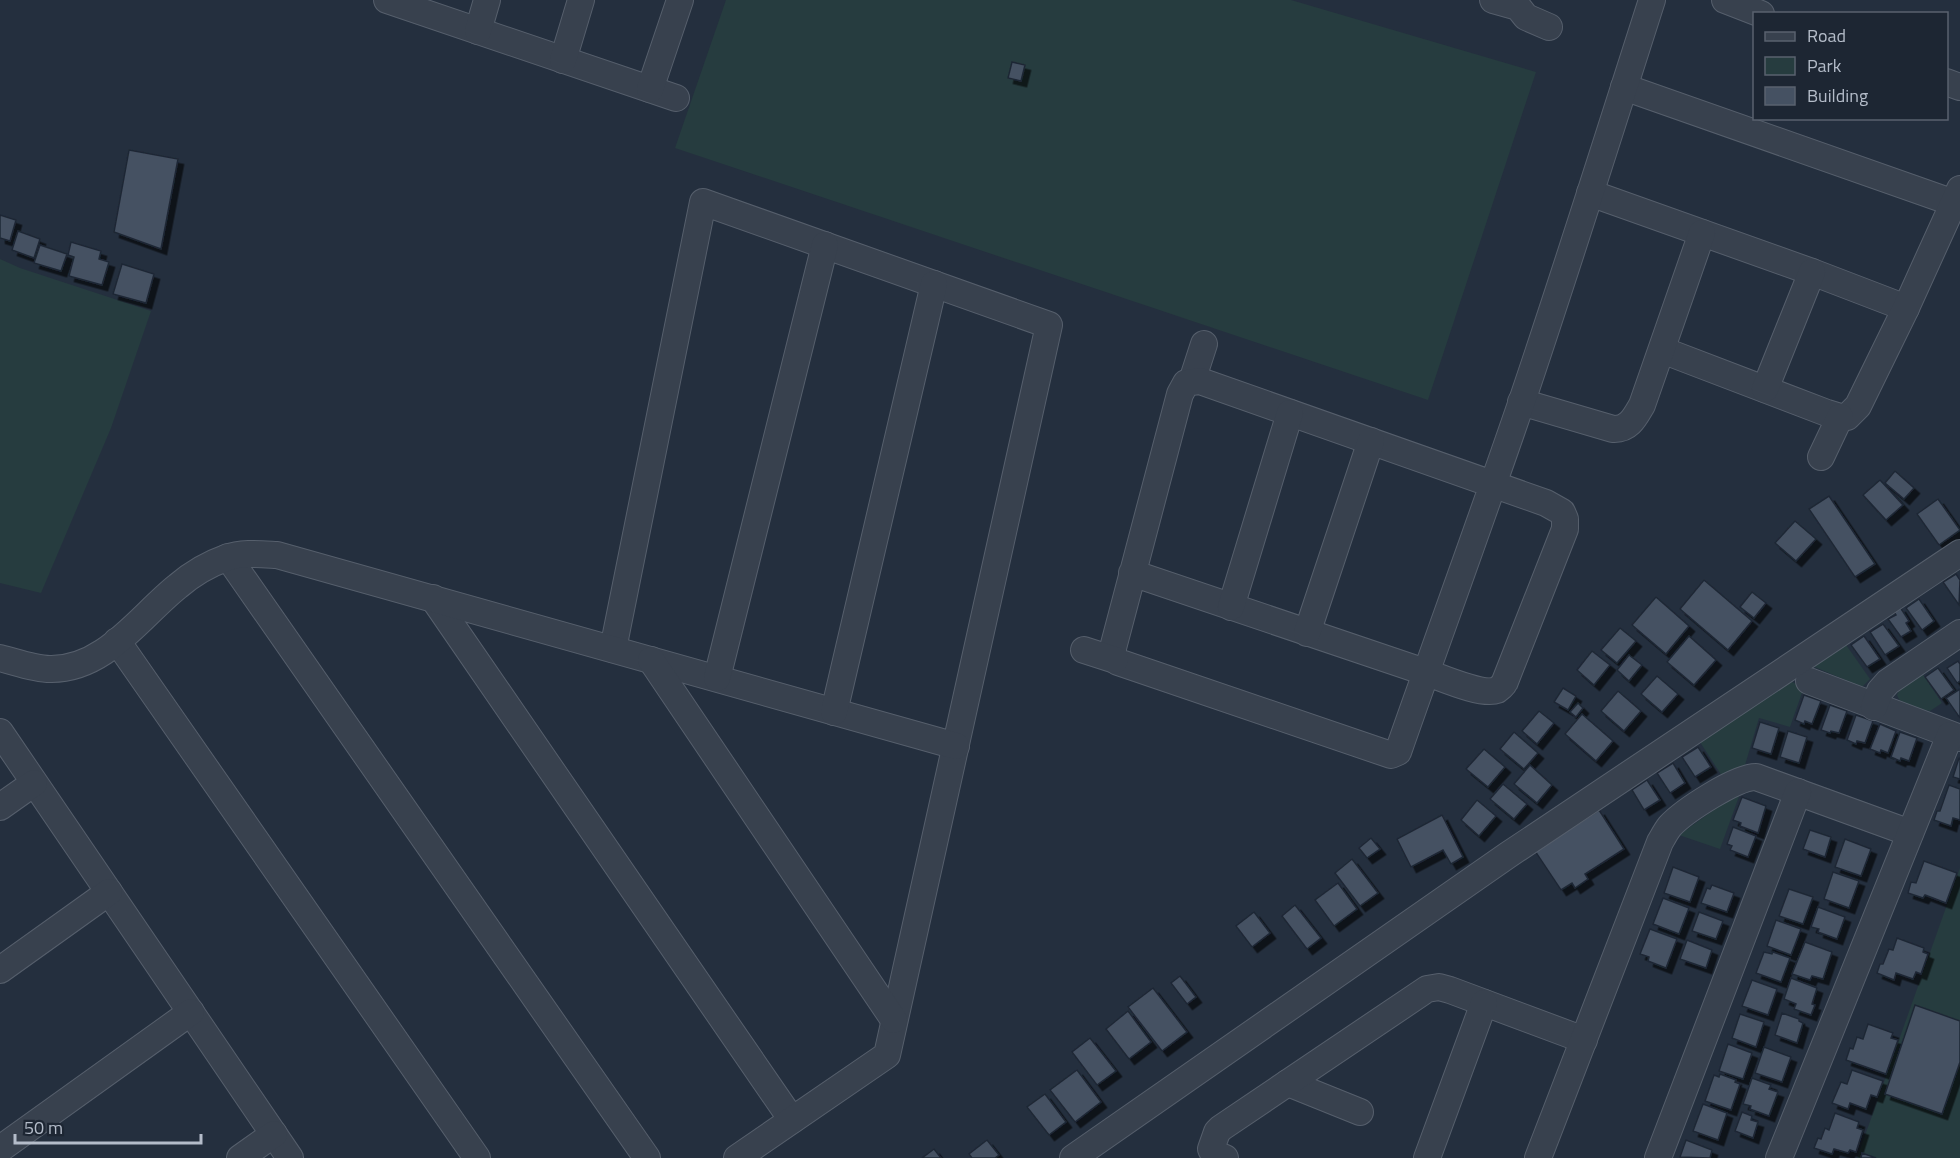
<svg xmlns="http://www.w3.org/2000/svg" width="1960" height="1158" font-family="'Titillium Web',sans-serif">
  <defs>
    <filter id="shadow"><feDropShadow dx="5.5" dy="5.5" stdDeviation="0" flood-color="#0009"/></filter>
  </defs>
  <rect width="100%" height="100%" fill="#242f3e"/>
  <!-- green -->
  <g fill="#263c3f">
    <polygon points="726,0 1291,0 1536,72 1428,400 675,148"/>
    <polygon points="0,259 20,268 151,311 111,428 41,593 0,583"/>
    <polygon points="1844,642 1870,679 1862,687 1810,665"/>
    <path d="M1922 673 1942 703 1930 711C1918 708 1901 708 1897 695L1901 686Z"/>
    <polygon points="1787,680 1804,687 1790,727 1759,718 1745,765 1722,776 1698,739"/>
    <polygon points="1741,791 1720,849 1679,835 1733,796"/>
    <polygon points="1960,868 1960,1158 1857,1158"/>
  </g>
  <!-- building -->
  <g fill="#455162" stroke="#1f2835" stroke-width="1.5" filter="url(#shadow)">
    <polygon points="1012,62 1025,65 1021,81 1008,78"/>
    <polygon points="129,150 178,159 161,249 114,232"/>
    <polygon points="0,215 16,220 10,241 0,238"/>
    <polygon points="18,231 40,239 34,258 12,250"/>
    <polygon points="71,242 101,251 99,259 109,262 102,285 69,276 74,257 68,255"/>
    <polygon points="40,245 67,254 61,271 34,263"/>
    <polygon points="122,264 154,274 146,303 113,294"/>
    <polygon points="1895,471 1914,488 1904,499 1885,483"/>
    <polygon points="1880,480 1903,505 1886,520 1863,495"/>
    <polygon points="1829,496 1875,564 1855,577 1809,509"/>
    <polygon points="1938,499 1960,530 1939,545 1917,514"/>
    <polygon points="1795,521 1816,539 1796,561 1775,543"/>
    <polygon points="1956,574 1960,580 1959,605 1943,582"/>
    <polygon points="1704,580 1752,621 1728,650 1680,609"/>
    <polygon points="1752,592 1766,603 1754,618 1740,607"/>
    <polygon points="1656,597 1689,626 1666,654 1632,625"/>
    <polygon points="1919,599 1934,621 1922,630 1906,608"/>
    <polygon points="1900,607 1909,621 1906,623 1911,631 1901,637 1888,619 1896,615 1894,612"/>
    <polygon points="1883,624 1899,646 1885,655 1870,632"/>
    <polygon points="1620,628 1636,641 1617,663 1601,650"/>
    <polygon points="1689,636 1716,660 1694,685 1667,662"/>
    <polygon points="1864,636 1880,659 1867,667 1851,645"/>
    <polygon points="1592,651 1610,665 1594,685 1577,670"/>
    <polygon points="1629,655 1642,665 1629,681 1617,670"/>
    <polygon points="1958,661 1960,664 1960,681 1957,683 1947,668"/>
    <polygon points="1938,668 1954,690 1941,699 1925,677"/>
    <polygon points="1657,676 1678,694 1662,712 1641,694"/>
    <polygon points="1563,688 1576,696 1568,710 1554,702"/>
    <polygon points="1960,689 1960,718 1946,698"/>
    <polygon points="1618,691 1641,711 1624,731 1601,711"/>
    <polygon points="1804,695 1821,701 1812,724 1805,721 1804,724 1795,720"/>
    <polygon points="1578,703 1583,708 1576,717 1570,712"/>
    <polygon points="1830,705 1847,711 1839,733 1831,731 1830,733 1821,730"/>
    <polygon points="1539,711 1554,723 1537,744 1522,731"/>
    <polygon points="1582,714 1613,741 1596,761 1565,734"/>
    <polygon points="1856,715 1873,721 1865,743 1857,741 1856,744 1847,740"/>
    <polygon points="1760,722 1779,728 1771,754 1752,748"/>
    <polygon points="1880,724 1896,731 1888,753 1881,750 1880,753 1870,749"/>
    <polygon points="1788,731 1807,737 1799,763 1780,757"/>
    <polygon points="1514,732 1538,753 1524,769 1500,749"/>
    <polygon points="1900,732 1917,738 1909,761 1901,758 1900,761 1891,757"/>
    <polygon points="1698,747 1711,767 1695,777 1682,757"/>
    <polygon points="1484,749 1505,767 1488,787 1466,769"/>
    <polygon points="1959,758 1960,758 1960,779 1953,777"/>
    <polygon points="1673,763 1685,783 1670,793 1657,773"/>
    <polygon points="1530,765 1552,785 1537,803 1514,784"/>
    <polygon points="1647,780 1660,800 1644,810 1632,790"/>
    <polygon points="1503,784 1527,804 1514,819 1490,799"/>
    <polygon points="1949,785 1960,789 1960,820 1953,818 1951,826 1934,820 1937,811 1940,811"/>
    <polygon points="1742,797 1766,806 1758,833 1740,826 1741,823 1733,820"/>
    <polygon points="1477,800 1496,816 1479,836 1461,820"/>
    <polygon points="1599,810 1624,849 1585,874 1588,879 1575,888 1572,883 1561,890 1535,851"/>
    <polygon points="1442,815 1463,857 1451,864 1443,850 1411,867 1397,839"/>
    <polygon points="1733,827 1756,836 1748,857 1730,850 1732,846 1727,844"/>
    <polygon points="1810,830 1831,837 1825,857 1803,849"/>
    <polygon points="1371,838 1380,849 1367,858 1359,848"/>
    <polygon points="1845,839 1871,849 1861,876 1835,867"/>
    <polygon points="1352,859 1378,893 1360,906 1335,873"/>
    <polygon points="1924,861 1957,873 1946,903 1925,895 1923,898 1908,893 1911,882 1916,883"/>
    <polygon points="1673,867 1699,877 1690,902 1664,893"/>
    <polygon points="1833,872 1859,881 1849,908 1824,899"/>
    <polygon points="1338,883 1357,909 1334,926 1315,900"/>
    <polygon points="1712,885 1734,893 1727,912 1701,903 1707,888 1710,889"/>
    <polygon points="1789,889 1813,897 1803,924 1779,916"/>
    <polygon points="1663,898 1689,908 1679,934 1653,924"/>
    <polygon points="1295,905 1321,938 1307,949 1282,916"/>
    <polygon points="1818,907 1845,917 1837,939 1818,932 1819,929 1811,927"/>
    <polygon points="1254,912 1270,933 1252,947 1236,926"/>
    <polygon points="1699,912 1723,921 1716,939 1692,931"/>
    <polygon points="1776,920 1801,929 1791,955 1767,946"/>
    <polygon points="1650,929 1677,939 1666,968 1648,961 1649,957 1640,954"/>
    <polygon points="1897,938 1924,948 1923,952 1928,954 1921,974 1916,972 1913,979 1896,973 1894,980 1877,973 1880,964 1883,964 1889,949 1893,950"/>
    <polygon points="1687,940 1712,950 1706,968 1680,959"/>
    <polygon points="1805,942 1832,952 1823,979 1812,976 1810,980 1792,974"/>
    <polygon points="1764,952 1772,954 1773,952 1790,958 1781,982 1756,973"/>
    <polygon points="1180,976 1196,997 1187,1004 1171,983"/>
    <polygon points="1791,978 1817,988 1812,1004 1815,1005 1811,1015 1794,1009 1796,1004 1784,999"/>
    <polygon points="1752,980 1777,989 1768,1015 1742,1006"/>
    <polygon points="1153,988 1187,1032 1162,1051 1128,1007"/>
    <polygon points="1915,1005 1960,1021 1960,1062 1942,1114 1885,1094"/>
    <polygon points="1128,1011 1151,1042 1129,1059 1106,1029"/>
    <polygon points="1782,1013 1799,1019 1799,1021 1803,1023 1797,1043 1775,1035"/>
    <polygon points="1740,1014 1764,1022 1756,1047 1732,1038"/>
    <polygon points="1868,1024 1893,1033 1891,1038 1898,1040 1886,1074 1846,1060 1850,1048 1853,1049 1857,1037 1863,1039"/>
    <polygon points="1090,1038 1116,1071 1097,1085 1072,1052"/>
    <polygon points="1728,1044 1752,1053 1743,1079 1719,1071"/>
    <polygon points="1764,1047 1791,1057 1782,1082 1755,1073"/>
    <polygon points="1077,1070 1101,1102 1075,1122 1050,1090"/>
    <polygon points="1852,1070 1883,1081 1877,1097 1871,1095 1866,1109 1850,1103 1848,1109 1832,1103 1841,1082 1847,1084"/>
    <polygon points="1720,1074 1736,1080 1735,1082 1740,1084 1731,1110 1705,1101 1714,1075 1719,1077"/>
    <polygon points="1752,1078 1771,1085 1769,1089 1778,1092 1769,1116 1750,1109 1751,1106 1743,1104"/>
    <polygon points="1045,1094 1066,1122 1049,1135 1027,1107"/>
    <polygon points="1703,1104 1727,1113 1718,1140 1693,1131"/>
    <polygon points="1742,1112 1752,1116 1751,1120 1758,1122 1753,1138 1735,1131"/>
    <polygon points="1835,1113 1859,1122 1857,1128 1863,1130 1856,1152 1850,1150 1848,1153 1834,1149 1832,1154 1814,1148 1818,1138 1821,1139 1825,1128 1829,1130"/>
    <polygon points="987,1140 999,1155 995,1158 972,1158 969,1154"/>
    <polygon points="1686,1140 1712,1150 1710,1158 1680,1157"/>
    <polygon points="934,1149 941,1158 922,1158"/>
    <polygon points="1862,1153 1876,1158 1861,1158"/>
  </g>
  <g fill="none" stroke-linecap="round" stroke-linejoin="round">
    <defs>
      <g id="minor">
        <polyline points="387,0 676,98"/>
        <polyline points="1493,0 1518,7 1526,17 1549,27"/>
        <polyline points="1725,0 1761,14"/>
        <polyline points="478,31 487,0"/>
        <polyline points="563,60 581,0"/>
        <polyline points="1946,82 1960,87"/>
        <polyline points="1624,87 1954,203"/>
        <polyline points="650,89 680,0"/>
        <polyline points="1590,193 1812,272 1906,308"/>
        <polyline points="1662,350 1827,413 1840,417 1847,417 1858,406 1906,308 1960,189"/>
        <polyline points="1192,381 1204,344"/>
        <polyline points="1765,389 1812,272"/>
        <path d="M1521 402 1613 429C1629 430 1635 417 1642 405L1702 233"/>
        <polyline points="1821,457 1840,417"/>
        <polyline points="228,557 647,1158"/>
        <path d="M1132 573 1425 672C1440 677 1482 696 1497 690 1497 690 1504 685 1504 684L1565 529V519L1562 512 1546 503 1200 381 1186 383 1180 394 1113 648V658L1118 662 1391 755 1398 752C1439 635 1482 518 1522 401 1567 268 1609 134 1652 0"/>
        <polyline points="433,598 792,1120"/>
        <polyline points="1231,607 1290,413"/>
        <polyline points="1307,633 1371,441"/>
        <polyline points="117,641 477,1158"/>
        <polyline points="613,649 703,202 1049,325 887,1055 737,1158"/>
        <polyline points="1084,650 1115,660"/>
        <path d="M0 658C16 662 34 669 50 669 105 670 140 616 178 586 192 574 209 564 226 558 242 552 260 554 277 555L956 746"/>
        <polyline points="651,660 894,1020"/>
        <polyline points="717,678 825,245"/>
        <polyline points="1809,681 1960,738"/>
        <polyline points="1874,707 1880,691 1888,682 1960,633"/>
        <polyline points="834,712 934,284"/>
        <polyline points="0,732 290,1158"/>
        <polyline points="0,807 34,783"/>
        <polyline points="0,970 109,892"/>
        <polyline points="1288,1083 1360,1112"/>
        <polyline points="0,1149 191,1012"/>
        <polyline points="240,1158 274,1134"/>
        <polyline points="1073,1158 1508,855 1960,553"/>
        <polyline points="1225,1158 1213,1153 1211,1149 1217,1132 1221,1128 1427,989 1439,987 1450,990 1584,1040"/>
        <polyline points="1427,1158 1484,1003"/>
        <path d="M1538 1158 1660 842C1663 837 1666 831 1670 826 1684 811 1736 777 1756 777L1910 833"/>
        <polyline points="1658,1158 1798,792"/>
        <polyline points="1779,1158 1950,735"/>
      </g>
    </defs>
    <!-- minor casing -->
    <use href="#minor" stroke="#565f6c" stroke-width="28"/>
    <!-- minor -->
    <use href="#minor" stroke="#38414e" stroke-width="26"/>
  </g>
  <!-- legend -->
  <rect x="1753" y="12" width="195" height="108" fill="#1d2633" stroke="#59626f" stroke-width="1.5"/>
  <rect x="1765" y="32" width="30" height="9" fill="#38414e" stroke="#59626f" stroke-width="1.5"/>
  <text x="1807" y="42" font-size="18" fill="#b4bcc9">Road</text>
  <rect x="1765" y="57" width="30" height="18" fill="#263c3f" stroke="#59626f" stroke-width="1.5"/>
  <text x="1807" y="72" font-size="18" fill="#b4bcc9">Park</text>
  <rect x="1765" y="87" width="30" height="18" fill="#455162" stroke="#59626f" stroke-width="1.5"/>
  <text x="1807" y="102" font-size="18" fill="#b4bcc9">Building</text>
  <!-- scale -->
  <path d="M15 1134v9h186v-9" fill="none" stroke="#b4bcc9" stroke-width="3"/>
  <text x="24" y="1134" font-size="18" fill="#b4bcc9" stroke="#1d2633" stroke-width="4.5" paint-order="stroke">50 m</text>
</svg>
